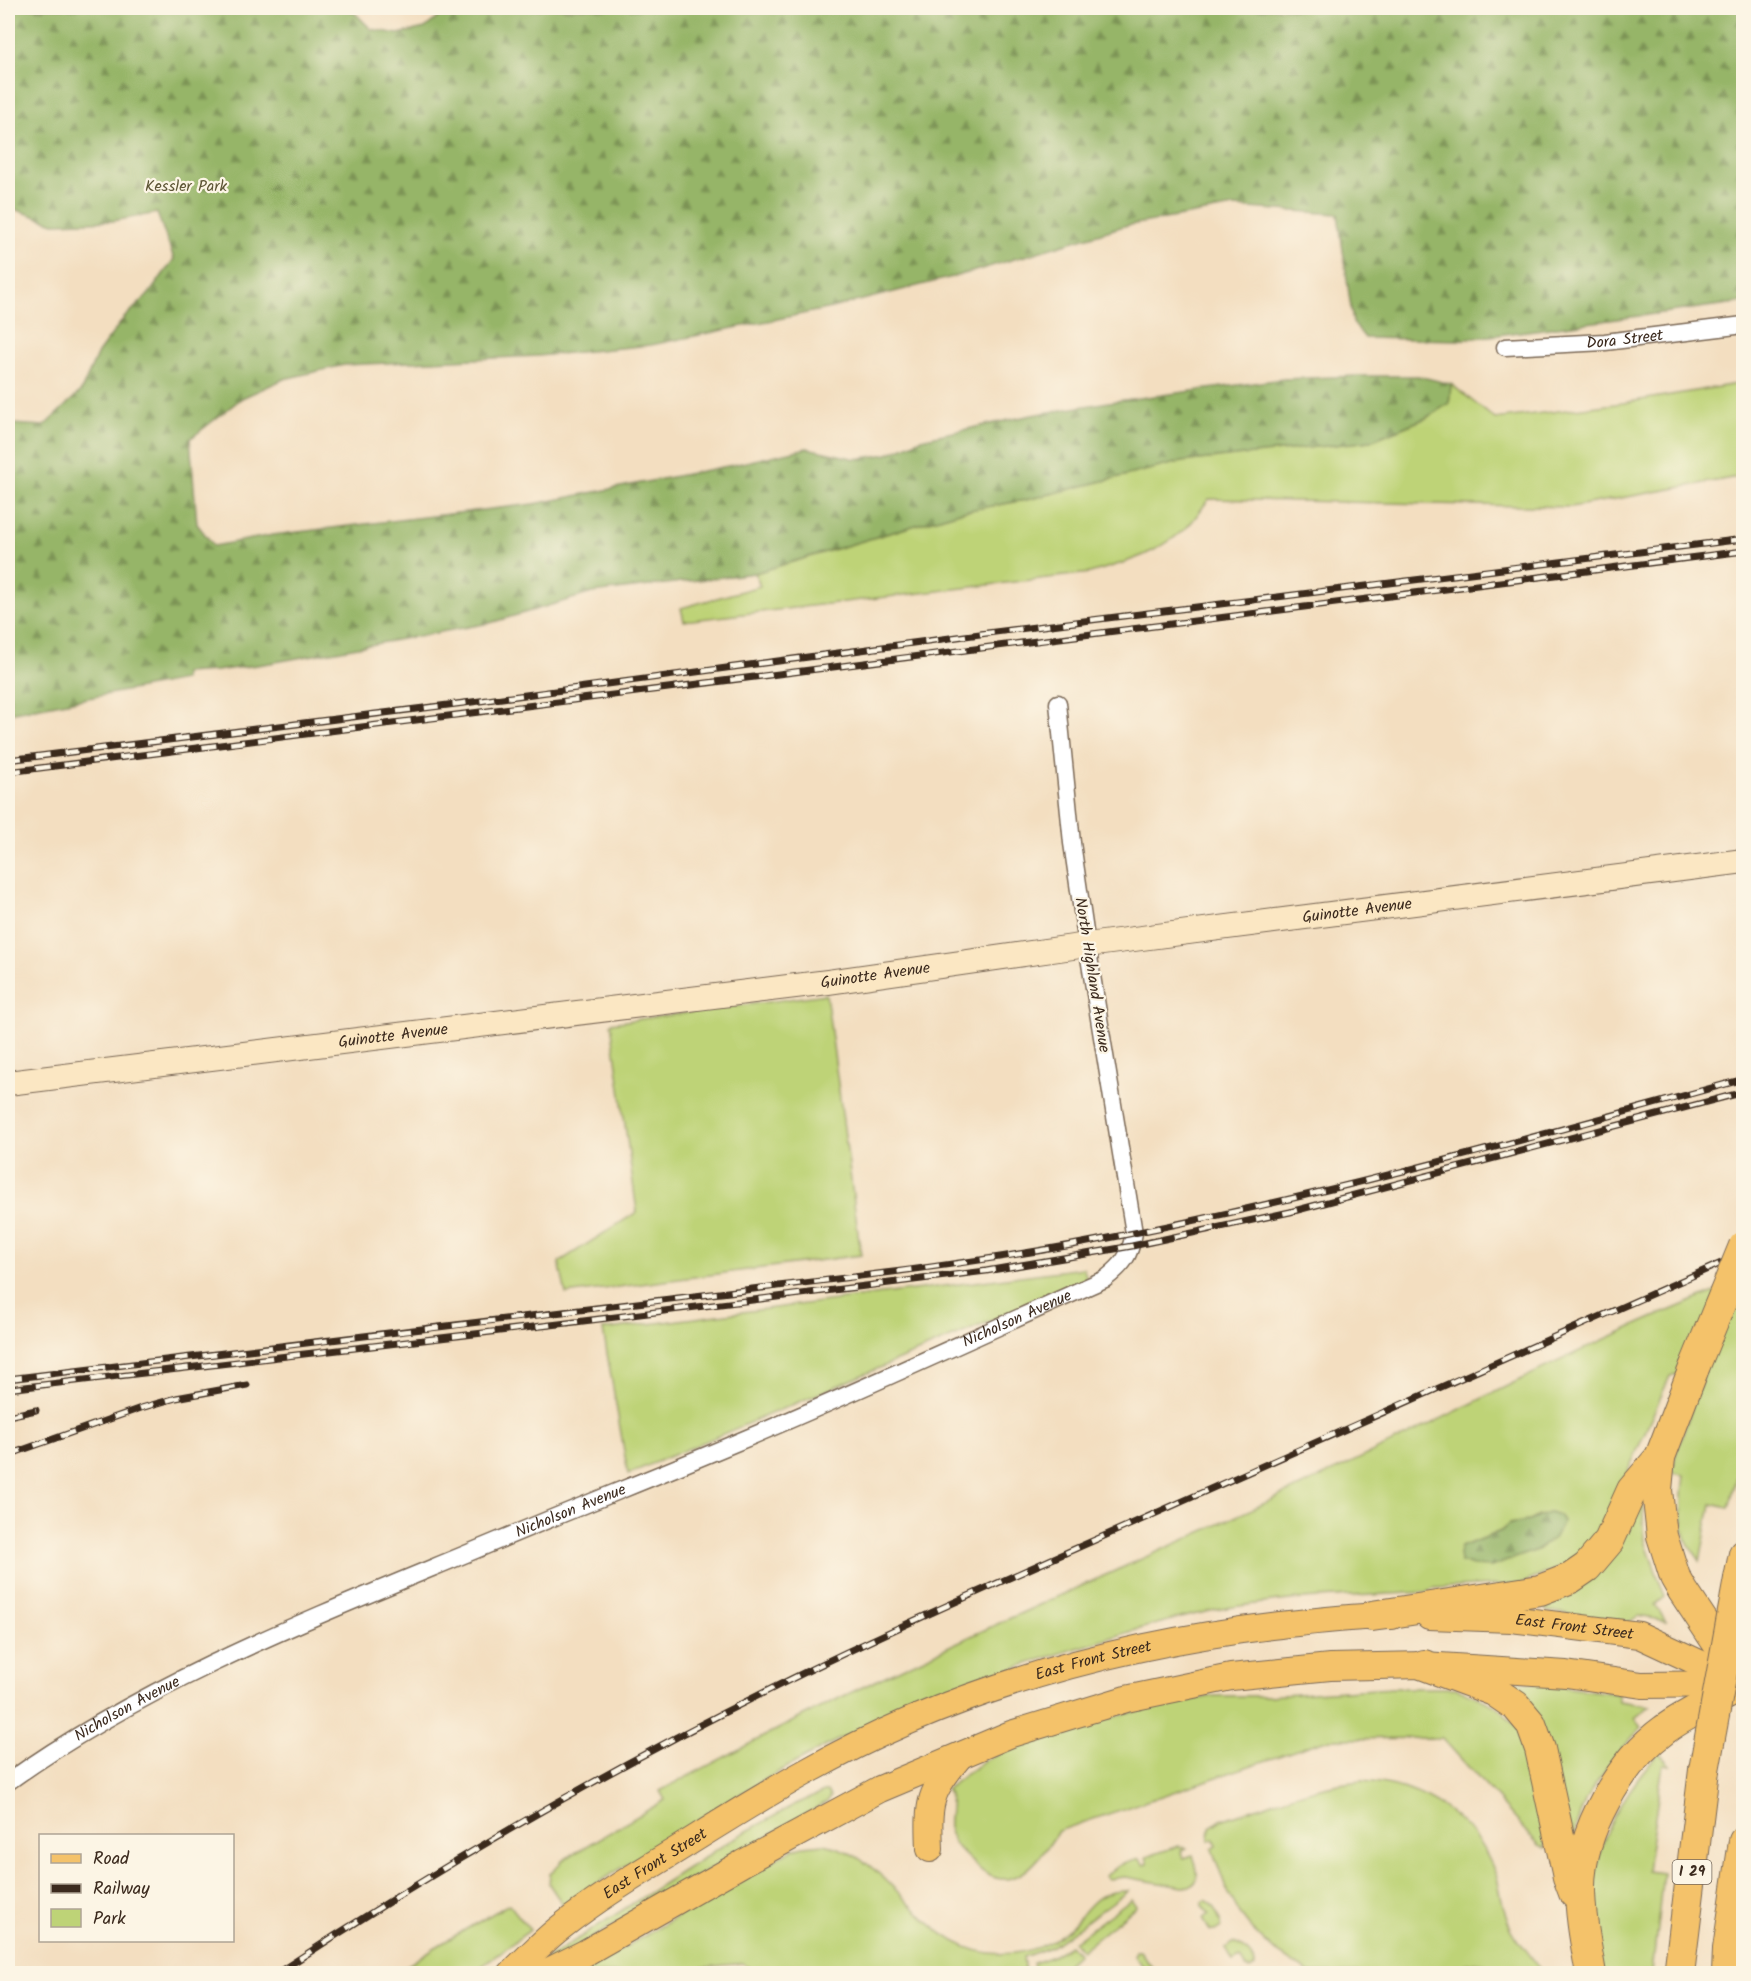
<svg xmlns="http://www.w3.org/2000/svg" width="1751" height="1981" font-family="Kalam,sans-serif">
  <defs>
    <pattern id="forest-firs" width="22" height="20" patternUnits="userSpaceOnUse" patternTransform="scale(1.5)"><rect width="22" height="20" fill="#96b568"/><path d="M5 1l3.5 6h-7zM16 11l3.5 6h-7z" fill="#7c9355"/></pattern>
  </defs>
  <rect width="100%" height="100%" fill="#fcf5e5"/>
  <filter id="ink" filterUnits="userSpaceOnUse"><feTurbulence type="fractalNoise" baseFrequency=".0167" numOctaves="2"/><feDisplacementMap in="SourceGraphic" scale="12" xChannelSelector="R" yChannelSelector="G"/><feConvolveMatrix kernelMatrix="1 2 1 2 8 2 1 2 1" color-interpolation-filters="sRGB"/></filter>
  <filter id="wash" filterUnits="userSpaceOnUse"><feTurbulence type="fractalNoise" baseFrequency=".008" numOctaves="4" result="noise"/><feDisplacementMap in="SourceGraphic" scale="24" xChannelSelector="R" yChannelSelector="G"/><feGaussianBlur stdDeviation="1.35" result="paint"/><feColorMatrix in="noise" values="0 0 0 0 0 0 0 0 0 0 0 0 0 0 0 0 0 1.4 0 .05"/><feComposite in="paint" operator="in"/></filter>
  <g filter="url(#wash)">
    <rect width="100%" height="100%" fill="#f3dec0"/>
    <!-- green -->
    <g fill="#bed377" stroke="#7c7e4a" stroke-width="1.5" fill-rule="evenodd">
      <path d="M1743 383V476L1571 507 1209 499C1201 509 1194 521 1185 529 1155 555 1127 562 1090 573L684 621 681 608 760 586 755 573 963 511 1026 500 1180 462 1370 441 1426 418 1449 403 1451 384 1495 419 1623 403Z"/>
      <polygon points="826,994 861,1255 566,1294 559,1262 637,1212 611,1023"/>
      <polygon points="1083,1268 1088,1280 628,1474 603,1330"/>
      <path d="M1743 1281V1453L1729 1508 1711 1504 1700 1561C1696 1554 1690 1548 1687 1541 1680 1520 1681 1495 1684 1475L1672 1473 1676 1454 1707 1364 1670 1376 1604 1525 1575 1561 1521 1584 1433 1588 1427 1592C1361 1596 1293 1597 1227 1608 1180 1616 1135 1630 1091 1644 1013 1667 935 1694 862 1728 758 1778 661 1844 563 1905L549 1884 550 1874 563 1860 665 1800 660 1791C729 1755 798 1717 869 1684 1012 1615 1158 1553 1302 1486 1449 1418 1591 1338 1743 1281ZM1538 1516 1514 1558 1491 1567 1461 1547 1501 1531 1509 1524 1529 1521Z"/>
      <polygon points="1642,1501 1645,1541 1665,1597 1655,1605 1666,1621 1638,1616 1629,1622 1546,1611 1547,1598"/>
      <polygon points="1500,1679 1618,1694 1619,1701 1650,1706 1635,1718 1641,1728 1617,1754 1586,1798 1569,1846"/>
      <path d="M1392 1688H1457L1500 1708 1517 1728 1524 1744 1546 1848 1539 1845 1442 1738 1329 1739 1058 1831C1038 1864 1009 1901 973 1863 964 1854 953 1846 950 1834 945 1818 956 1803 946 1789L984 1761 1011 1748 1085 1724 1163 1705 1214 1696H1267Z"/>
      <path d="M1659 1753 1670 1765 1663 1764 1647 1871 1663 1873 1652 1973 1602 1974C1599 1950 1592 1919 1593 1896 1596 1837 1622 1796 1659 1753Z"/>
      <path d="M1362 1781C1423 1785 1474 1817 1496 1875 1502 1893 1502 1912 1511 1928 1519 1944 1533 1956 1542 1973 1532 1974 1517 1976 1508 1973 1490 1967 1486 1962 1466 1964L1467 1973H1459L1457 1966 1437 1973H1309L1272 1949 1250 1927 1240 1914 1226 1888 1212 1849 1217 1846 1214 1839 1209 1841 1210 1827 1221 1820C1267 1805 1313 1785 1362 1781Z"/>
      <polygon points="824,1792 827,1792 830,1797 827,1802 539,1968 537,1965 733,1839 794,1805"/>
      <path d="M824 1844C893 1857 918 1944 989 1953 1016 1956 1045 1949 1066 1931 1089 1912 1092 1889 1128 1891L1051 1947 1023 1957 1025 1973 756 1974 743 1963 699 1968 673 1973 579 1974 793 1849 804 1846Z"/>
      <path d="M1178 1846 1186 1848 1181 1850 1184 1858 1193 1855C1197 1869 1204 1886 1183 1887L1125 1877 1108 1879 1105 1876 1120 1865 1139 1859 1145 1865 1148 1863 1146 1857Z"/>
      <polygon points="1131,1899 1136,1906 1081,1951 1074,1942"/>
      <path d="M1206 1900C1213 1904 1221 1918 1221 1927L1215 1931H1210L1203 1919 1209 1915 1202 1906 1203 1902Z"/>
      <polygon points="509,1904 530,1930 473,1973 396,1973 434,1948"/>
      <path d="M1232 1943C1241 1944 1255 1957 1255 1966L1250 1969 1246 1968 1240 1958 1233 1962 1226 1948Z"/>
      <polygon points="1070,1945 1078,1954 1057,1973 1034,1973 1033,1963 1053,1956"/>
      <polygon points="1136,1951 1140,1951 1156,1973 1149,1973 1134,1956"/>
    </g>
    <!-- forest -->
    <g fill="url(#forest-firs)" stroke="#687043" stroke-width="1.5">
      <polygon points="8,8 188,8 200,10 236,8 344,8 356,14 371,29 398,34 425,28 441,15 441,8 1743,8 1743,302 1460,340 1365,338 1353,323 1338,214 1234,207 1124,226 968,273 831,308 651,345 538,356 344,365 284,379 242,398 190,439 197,524 214,546 273,535 534,504 733,465 807,448 856,459 888,454 921,439 1032,415 1109,402 1284,379 1358,376 1418,376 1451,384 1449,403 1426,418 1370,441 1180,462 1026,500 963,511 755,573 592,593 490,623 270,663 216,671 184,673 184,680 8,713 8,408 11,424 44,426 81,391 98,353 124,318 149,294 174,259 157,213 113,221 54,223 8,207"/>
      <polygon points="1550,1512 1559,1515 1563,1521 1555,1537 1537,1550 1491,1567 1473,1566 1460,1562 1459,1553 1461,1547 1501,1531 1509,1524 1529,1521"/>
    </g>
  </g>
  <g filter="url(#ink)">
    <g fill="none" stroke-linecap="round" stroke-linejoin="round">
      <defs>
        <g id="street">
          <path id="s1" d="M1505 347 1605 342 1744 325"/>
          <path id="s2" d="M8 1782C156 1676 330 1611 497 1541 575 1508 655 1477 733 1444 858 1392 981 1334 1105 1279 1123 1265 1130 1256 1134 1233L1087 945 1072 843 1058 703"/>
        </g>
        <g id="secondary">
          <path id="s3" d="M8 1083 828 982 1087 945 1744 861"/>
        </g>
        <g id="primary">
          <path id="s4" d="M1429 1616 1511 1619 1639 1635 1738 1681"/>
          <path d="M930 1849C928 1801 929 1793 960 1756"/>
          <path id="s5" d="M511 1974C527 1958 543 1941 561 1927 604 1893 653 1865 699 1836 766 1794 836 1752 909 1721 1027 1671 1152 1640 1280 1625 1317 1621 1355 1616 1392 1616"/>
          <polyline points="543,1974 585,1953 743,1863 880,1789 1011,1734 1126,1699 1231,1677 1330,1667 1424,1665 1566,1674 1642,1685 1738,1684"/>
        </g>
        <g id="highway">
          <polyline points="1694,1368 1660,1457 1657,1490 1662,1536 1675,1577 1683,1591 1736,1671"/>
          <polyline points="1739,1579 1744,1554"/>
          <polyline points="1372,1616 1540,1590 1571,1578 1587,1567 1609,1541 1632,1490 1660,1457"/>
          <polyline points="1424,1665 1494,1691 1516,1706 1531,1724 1540,1749 1568,1877 1574,1893"/>
          <path d="M1591 1974C1586 1945 1580 1916 1580 1887 1580 1832 1620 1762 1664 1730 1686 1713 1719 1699 1744 1685"/>
          <polyline points="1679,1974 1704,1770"/>
          <polyline points="1727,1974 1728,1949 1744,1841"/>
        </g>
      </defs>
      <!-- street casing -->
      <use href="#street" stroke="#7b6957" stroke-width="19"/>
      <!-- secondary casing -->
      <use href="#secondary" stroke="#7b6957" stroke-width="26"/>
      <!-- primary casing -->
      <use href="#primary" stroke="#7b6957" stroke-width="28"/>
      <!-- highway casing -->
      <use href="#highway" stroke="#7b6957" stroke-width="32"/>
      <!-- street -->
      <use href="#street" stroke="#fff" stroke-width="16"/>
      <!-- secondary -->
      <use href="#secondary" stroke="#fbe7c3" stroke-width="24"/>
      <!-- primary -->
      <use href="#primary" stroke="#f4c26a" stroke-width="26"/>
      <!-- highway -->
      <use href="#highway" stroke="#f4c26a" stroke-width="30"/>
      <defs>
        <g id="rail">
          <polyline points="8,760 480,701 995,632 1744,539"/>
          <polyline points="8,772 1744,551"/>
          <path d="M8 1379C239 1351 471 1324 703 1295 826 1280 950 1267 1072 1245 1299 1203 1521 1141 1744 1079"/>
          <polyline points="8,1389 559,1324 986,1271 1063,1258 1132,1246 1290,1212 1744,1092"/>
          <polyline points="8,1416 36,1410"/>
          <polyline points="8,1455 141,1408 176,1398 247,1385"/>
          <path d="M276 1974C437 1868 603 1772 775 1687 905 1622 1039 1565 1172 1506 1362 1421 1553 1338 1744 1253"/>
        </g>
      </defs>
      <!-- rail casing -->
      <use href="#rail" stroke="#3b2a1e" stroke-width="7"/>
      <!-- rail -->
      <use href="#rail" stroke="#fcf5e5" stroke-width="4.5" stroke-dasharray="14" stroke-linecap="butt"/>
      <defs>
        <g id="highway-bridge">
          <polyline points="1694,1368 1744,1246"/>
          <polyline points="1704,1770 1739,1579"/>
        </g>
      </defs>
      <!-- highway-bridge casing -->
      <use href="#highway-bridge" stroke="#7b6957" stroke-width="32" stroke-linecap="butt"/>
      <!-- highway-bridge -->
      <use href="#highway-bridge" stroke="#f4c26a" stroke-width="30"/>
    </g>
  </g>
  <g text-anchor="middle" dominant-baseline="central" stroke-width="4.5" stroke-linejoin="round" paint-order="stroke">
    <!-- shield labels -->
    <rect fill="#fcf5e5" stroke="#75675a" stroke-width="1.5" x="1672.5" y="1860" width="39" height="24" rx="4.5"/>
    <g font-size="15" font-weight="bold" fill="#3b2a1e">
      <text x="1692" y="1872">I 29</text>
    </g>
    <!-- park labels -->
    <g font-size="16" fill="#5c5434" stroke="#fcf5e5">
      <text x="186" y="186">Kessler Park</text>
    </g>
    <!-- street labels -->
    <g font-size="16" fill="#3b2a1e" stroke="#fcf5e5">
      <text stroke="none"><textPath href="#s1" startOffset="120">Dora Street</textPath></text>
      <text stroke="none"><textPath href="#s3" startOffset="1360">Guinotte Avenue</textPath></text>
      <text stroke="none"><textPath href="#s3" startOffset="874">Guinotte Avenue</textPath></text>
      <text transform="translate(1092 975) rotate(81)">North Highland Avenue</text>
      <text stroke="none"><textPath href="#s3" startOffset="388">Guinotte Avenue</textPath></text>
      <text stroke="none"><textPath href="#s2" startOffset="1112">Nicholson Avenue</textPath></text>
      <text stroke="none"><textPath href="#s2" startOffset="626">Nicholson Avenue</textPath></text>
      <text stroke="none"><textPath href="#s4" startOffset="146">East Front Street</textPath></text>
      <text stroke="none"><textPath href="#s5" startOffset="668">East Front Street</textPath></text>
      <text stroke="none"><textPath href="#s2" startOffset="140">Nicholson Avenue</textPath></text>
      <text stroke="none"><textPath href="#s5" startOffset="182">East Front Street</textPath></text>
    </g>
  </g>
  <!-- margin -->
  <rect width="1751" height="1981" fill="none" stroke="#fcf5e5" stroke-width="30"/>
  <!-- legend -->
  <rect x="39" y="1834" width="195" height="108" fill="#fcf5e5" stroke="#afa495" stroke-width="1.5"/>
  <rect x="51" y="1854" width="30" height="9" fill="#f4c26a" stroke="#afa495" stroke-width="1.5"/>
  <text x="93" y="1864" font-size="18" fill="#3b2a1e">Road</text>
  <rect x="51" y="1884" width="30" height="9" fill="#3b2a1e" stroke="#afa495" stroke-width="1.5"/>
  <text x="93" y="1894" font-size="18" fill="#3b2a1e">Railway</text>
  <rect x="51" y="1909" width="30" height="18" fill="#bed377" stroke="#afa495" stroke-width="1.5"/>
  <text x="93" y="1924" font-size="18" fill="#3b2a1e">Park</text>
</svg>
